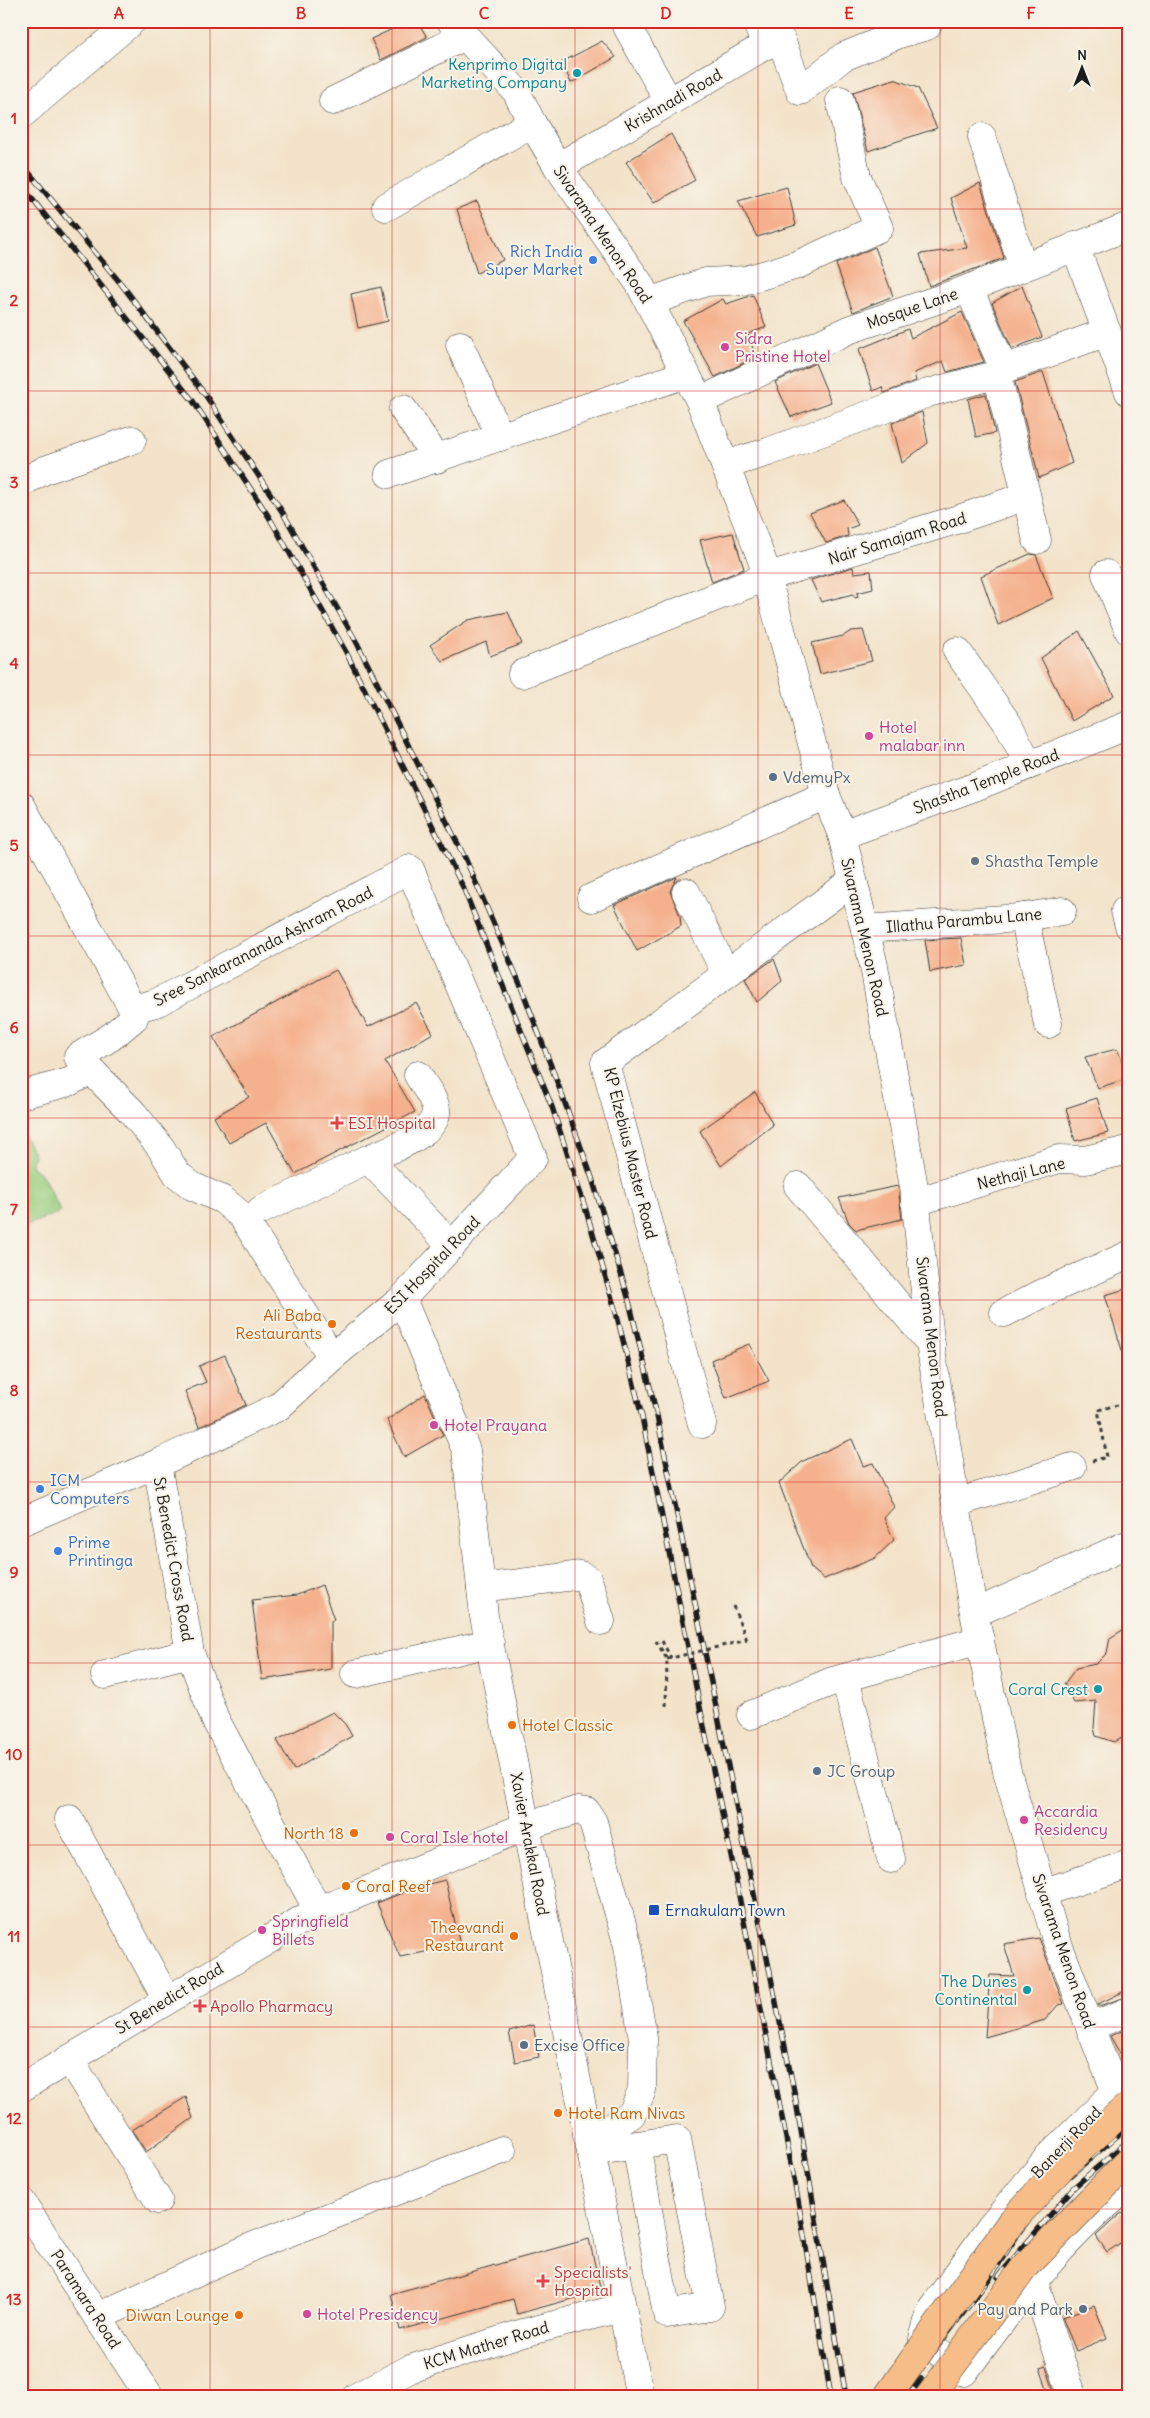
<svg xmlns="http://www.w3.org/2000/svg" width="1150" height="2418" font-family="Delius,sans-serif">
  <rect width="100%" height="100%" fill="#f7f3e8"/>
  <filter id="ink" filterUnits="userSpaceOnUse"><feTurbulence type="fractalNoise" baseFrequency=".02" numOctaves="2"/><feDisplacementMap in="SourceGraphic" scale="10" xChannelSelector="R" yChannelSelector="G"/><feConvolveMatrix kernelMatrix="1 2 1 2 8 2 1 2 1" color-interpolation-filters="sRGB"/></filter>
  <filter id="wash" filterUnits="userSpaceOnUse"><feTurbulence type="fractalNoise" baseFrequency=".0096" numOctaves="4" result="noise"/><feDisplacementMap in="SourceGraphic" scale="20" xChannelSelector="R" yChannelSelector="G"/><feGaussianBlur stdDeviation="1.12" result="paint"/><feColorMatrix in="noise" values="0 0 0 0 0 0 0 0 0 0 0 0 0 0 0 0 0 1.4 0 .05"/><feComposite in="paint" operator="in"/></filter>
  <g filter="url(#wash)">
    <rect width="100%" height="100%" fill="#f3e3ca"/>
    <!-- green -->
    <polygon fill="#98cc7c" stroke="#5a744c" points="21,1129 34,1155 31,1166 42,1175 61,1212 21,1227"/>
    <g id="blocks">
      <!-- building -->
      <g fill="#f5b18d">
        <polygon points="410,21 417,21 427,37 381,60 371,39"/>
        <polygon points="602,41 616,57 571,83 562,62"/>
        <polygon points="894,79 918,88 937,128 868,151 853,92"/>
        <polygon points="671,134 695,180 654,203 626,162"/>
        <polygon points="980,183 1004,258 929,286 920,254 967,248 951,198"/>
        <polygon points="787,187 796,225 757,237 738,201"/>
        <polygon points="477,201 503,260 477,273 457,209"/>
        <polygon points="875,247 893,296 853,312 836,264"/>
        <polygon points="1022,286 1042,337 1012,349 992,303"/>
        <polygon points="381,287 388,321 358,328 351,294"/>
        <polygon points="753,295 766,327 748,334 756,357 715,377 683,321 723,299 726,304"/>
        <polygon points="962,312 984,362 947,372 943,361 914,373 916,381 884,393 882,387 873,391 859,349 908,329 911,338"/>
        <polygon points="815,363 831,402 791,417 775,382"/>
        <polygon points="1043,372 1072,463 1039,478 1015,382"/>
        <polygon points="986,394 995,433 976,437 968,399"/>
        <polygon points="922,412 928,443 902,463 892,423"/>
        <polygon points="844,500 858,525 847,529 848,536 826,543 810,513"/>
        <polygon points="733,533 744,569 712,582 700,540"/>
        <polygon points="1030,554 1036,555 1053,598 998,625 981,576"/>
        <polygon points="853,567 854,573 871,571 873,589 857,593 858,597 855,598 853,594 821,602 811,580"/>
        <polygon points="508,612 522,644 490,656 486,642 442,661 430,645 468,620"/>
        <polygon points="863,630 872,661 820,674 812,643 843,636 851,631"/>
        <polygon points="1079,631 1114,695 1072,721 1041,658"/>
        <polygon points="677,877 670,891 680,916 681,926 637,951 614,905"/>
        <polygon points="961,938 966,965 930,972 925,940"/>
        <polygon points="774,959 782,981 757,1002 745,979"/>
        <polygon points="336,970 368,1027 416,1003 433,1033 385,1061 415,1112 295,1174 266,1123 229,1143 214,1117 249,1097 213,1037"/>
        <polygon points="1117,1049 1129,1078 1098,1088 1085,1057"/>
        <polygon points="755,1092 773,1125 721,1166 700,1131"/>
        <polygon points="1097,1098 1108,1133 1075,1141 1066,1108"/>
        <polygon points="898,1186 902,1219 856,1230 849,1223 839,1198"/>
        <polygon points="1129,1288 1129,1359 1125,1360 1105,1295"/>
        <polygon points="749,1344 769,1381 726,1398 711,1360"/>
        <polygon points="225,1355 246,1405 199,1427 185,1391 206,1382 199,1366"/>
        <polygon points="425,1394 443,1435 404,1457 387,1420"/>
        <polygon points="852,1439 863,1466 873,1463 894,1507 884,1518 894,1540 875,1558 824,1579 811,1568 779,1483 803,1461"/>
        <polygon points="322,1585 334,1620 331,1622 331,1669 262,1680 252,1600 297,1595"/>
        <polygon points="1129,1626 1129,1732 1114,1742 1096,1736 1094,1728 1096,1701 1074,1703 1064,1684 1076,1668 1096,1664 1107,1653 1110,1638"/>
        <polygon points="333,1712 345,1724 352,1736 294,1770 277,1740"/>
        <polygon points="445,1880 460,1945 400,1957 377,1903 417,1887"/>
        <polygon points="1039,1938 1064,2004 1058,2005 1045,2020 985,2037 990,1975 1014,1976 1004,1944"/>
        <polygon points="1129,1989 1129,1996 1099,2006 1098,2004"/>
        <polygon points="533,2025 539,2057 515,2062 509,2032"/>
        <polygon points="1129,2028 1129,2069 1110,2036"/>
        <polygon points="186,2097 193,2118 146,2152 132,2130"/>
        <polygon points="1129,2212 1129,2237 1107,2252 1096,2236 1120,2214"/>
        <polygon points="589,2239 601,2291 517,2314 513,2299 400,2330 391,2294"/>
        <polygon points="1094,2305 1107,2338 1076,2351 1062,2317"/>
        <polygon points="1046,2366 1056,2397 1050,2397 1040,2368"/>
      </g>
    </g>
  </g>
  <g filter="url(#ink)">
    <use href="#blocks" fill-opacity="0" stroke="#3c3a36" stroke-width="1"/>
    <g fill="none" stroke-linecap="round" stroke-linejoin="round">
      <defs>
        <g id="minor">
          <polyline points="451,21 516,91 532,123 558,167 639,283 700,401 762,560 826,795 842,835 874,966 914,1187 931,1349 971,1598 1007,1771 1055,1936 1102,2058 1116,2091 1127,2107"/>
          <polyline points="624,21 669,102"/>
          <polyline points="766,45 781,40 800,91 843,57 899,34 927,26"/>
          <polyline points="333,101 465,36"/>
          <polyline points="21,115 132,21"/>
          <polyline points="982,137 1023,267"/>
          <polyline points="558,167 766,45 756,21"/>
          <polyline points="386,207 532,123"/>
          <polyline points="1075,246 1129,392"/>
          <polyline points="969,289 1004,369 1107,332"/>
          <polyline points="649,302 706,282 746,280 797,265 879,228 857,177 840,100"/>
          <polyline points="460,345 500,437"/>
          <polyline points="700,401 848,330 957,293 1129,226"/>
          <polyline points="403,409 437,459"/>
          <polyline points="725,465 768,452 928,393 995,375 1001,390 1037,540"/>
          <polyline points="389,474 686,374"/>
          <polyline points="21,483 45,470 132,440"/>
          <polyline points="1106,574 1129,631"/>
          <polyline points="957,651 1008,724 1029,765"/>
          <polyline points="522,674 766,577 959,519 1026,496"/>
          <polyline points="21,805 130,1004 137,1008 156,1003 410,869 533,1158 402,1299 332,1357 278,1407 163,1461 21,1522"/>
          <polyline points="842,835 977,786 1129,725"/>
          <polyline points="686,892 726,974"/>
          <polyline points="591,898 826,795"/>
          <polyline points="1125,911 1129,926"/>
          <polyline points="1024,917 1048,1024"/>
          <polyline points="865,929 1019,918 1062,911"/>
          <polyline points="134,1018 111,1037 78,1057 133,1113 161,1148 177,1174 192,1186 223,1200 242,1216 332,1357"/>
          <path d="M418 1075C423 1084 432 1095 435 1105 444 1133 388 1150 368 1159L452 1246"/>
          <polyline points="21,1095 69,1082 91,1071"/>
          <polyline points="798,1186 931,1344"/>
          <polyline points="915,1202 1059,1159 1085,1160 1129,1150"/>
          <polyline points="261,1210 368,1159"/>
          <polyline points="402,1299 466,1450 484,1616 640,2397"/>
          <polyline points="1004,1313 1043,1293 1129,1255"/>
          <polyline points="702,1424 605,1063 853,881"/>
          <polyline points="157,1464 190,1653 215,1719 318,1910"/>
          <polyline points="956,1503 1072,1467"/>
          <polyline points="481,1588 581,1575 588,1580 601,1621"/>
          <polyline points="975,1613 1129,1544"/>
          <polyline points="355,1674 490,1643"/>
          <polyline points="105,1675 190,1653"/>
          <polyline points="845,1678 891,1859"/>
          <polyline points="751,1715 833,1681 980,1640"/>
          <polyline points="69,1819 167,2000"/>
          <polyline points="1042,1893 1129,1864"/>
          <polyline points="1090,2027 1129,2011"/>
          <polyline points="69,2059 158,2200"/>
          <polyline points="21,2088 318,1910 527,1826 578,1810 586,1811 593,1822 628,1946 643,2038 642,2090 632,2114 611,2128 587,2135"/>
          <path d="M1116 2091 1047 2159 990 2228 931 2311 923 2339 964 2372C1013 2305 1063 2237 1129 2186"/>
          <polyline points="591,2152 677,2139 710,2307 667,2314 636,2145"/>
          <polyline points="21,2201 150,2397"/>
          <polyline points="1034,2282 1073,2397"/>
          <polyline points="97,2317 256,2245 502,2150"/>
          <polyline points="356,2397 410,2369 523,2333 621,2308"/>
        </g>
      </defs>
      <!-- minor casing -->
      <use href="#minor" stroke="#3c3a36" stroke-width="29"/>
      <!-- path -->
      <g stroke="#3c3a36" stroke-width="3" stroke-dasharray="4 4" stroke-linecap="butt">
        <polyline points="1092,1461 1107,1457 1098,1410 1129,1402"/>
        <polyline points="733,1606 747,1640"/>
        <polyline points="656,1641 667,1659 666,1707"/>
        <polyline points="662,1641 671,1658"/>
      </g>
      <!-- minor -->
      <use href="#minor" stroke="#fff" stroke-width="28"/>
      <defs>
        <g id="rail">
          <polyline points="21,163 122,285 206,396 283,513 357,643 466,860 520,984 562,1095 592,1178 628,1297 657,1416 796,2101 846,2397"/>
          <polyline points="21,185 193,401 269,517 346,652 463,887 552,1107 585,1207 617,1316 642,1417 702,1717 734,1870 798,2200 831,2397"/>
          <polyline points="998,2277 1073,2188 1129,2140"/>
          <polyline points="899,2397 989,2279 1022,2228 1054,2189 1129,2126"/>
          <polyline points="908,2397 921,2379"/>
        </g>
      </defs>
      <!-- rail casing -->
      <use href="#rail" stroke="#1c1c1c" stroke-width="5.5"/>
      <!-- rail -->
      <use href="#rail" stroke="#f7f3e8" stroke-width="4" stroke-dasharray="11" stroke-linecap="butt"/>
      <defs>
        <g id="major-bridge">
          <polyline points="887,2397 1011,2222 1065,2163 1127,2107"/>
          <polyline points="929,2397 1024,2268 1129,2161"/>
        </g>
      </defs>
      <!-- major-bridge casing -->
      <use href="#major-bridge" stroke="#3c3a36" stroke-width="29" stroke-linecap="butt"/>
      <!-- path-bridge -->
      <polyline stroke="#3c3a36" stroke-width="3" stroke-dasharray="4 4" stroke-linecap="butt" points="667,1659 747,1640"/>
      <!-- major-bridge -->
      <use href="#major-bridge" stroke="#f7bd88" stroke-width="28"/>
    </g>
  </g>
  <!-- grid -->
  <path fill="none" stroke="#d62828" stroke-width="1" stroke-opacity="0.55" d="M210 21V2397M392 21V2397M575 21V2397M758 21V2397M940 21V2397M21 209H1129M21 391H1129M21 573H1129M21 755H1129M21 936H1129M21 1118H1129M21 1300H1129M21 1482H1129M21 1663H1129M21 1845H1129M21 2027H1129M21 2209H1129"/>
  <!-- markers -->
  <g fill="#0f9aa8" stroke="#f7f3e8" stroke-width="2">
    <circle cx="577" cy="73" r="5"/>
    <circle cx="1098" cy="1689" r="5"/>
    <circle cx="1027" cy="1990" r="5"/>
  </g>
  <g fill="#3f7fe0" stroke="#f7f3e8" stroke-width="2">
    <circle cx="593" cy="260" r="5"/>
    <circle cx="40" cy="1489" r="5"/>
    <circle cx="58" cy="1551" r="5"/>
  </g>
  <g fill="#d1479c" stroke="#f7f3e8" stroke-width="2">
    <circle cx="725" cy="347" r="5"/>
    <circle cx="869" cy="736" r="5"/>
    <circle cx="434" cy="1425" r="5"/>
    <circle cx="1024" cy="1820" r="5"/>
    <circle cx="390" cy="1837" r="5"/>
    <circle cx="262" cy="1930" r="5"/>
    <circle cx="307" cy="2314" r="5"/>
  </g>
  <g fill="#5c6f8a" stroke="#f7f3e8" stroke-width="2">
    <circle cx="773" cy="777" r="5"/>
    <circle cx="817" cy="1771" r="5"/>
    <circle cx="524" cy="2045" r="5"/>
    <circle cx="1083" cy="2309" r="5"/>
  </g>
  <circle fill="#6b7280" stroke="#f7f3e8" stroke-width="2" cx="975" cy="861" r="5"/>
  <g fill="#e0444e" stroke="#f7f3e8" stroke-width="2">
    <path d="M334.5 1115.5h5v5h5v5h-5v5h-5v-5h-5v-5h5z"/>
    <path d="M197.5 1998.5h5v5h5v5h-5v5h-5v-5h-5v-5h5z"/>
    <path d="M540.5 2273.5h5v5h5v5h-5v5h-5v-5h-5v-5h5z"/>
  </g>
  <g fill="#e8710a" stroke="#f7f3e8" stroke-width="2">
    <circle cx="332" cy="1324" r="5"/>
    <circle cx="512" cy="1725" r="5"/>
    <circle cx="354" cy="1833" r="5"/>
    <circle cx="346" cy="1886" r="5"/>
    <circle cx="514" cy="1936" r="5"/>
    <circle cx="558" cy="2113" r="5"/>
    <circle cx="239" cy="2315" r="5"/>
  </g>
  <rect fill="#1a4fb4" stroke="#f7f3e8" stroke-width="2" x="648" y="1904" width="12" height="12" rx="2.5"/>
  <g text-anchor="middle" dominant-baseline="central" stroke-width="4" stroke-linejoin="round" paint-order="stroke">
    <!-- culture labels -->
    <g font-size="16" fill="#0d838f" stroke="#f7f3e8" text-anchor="end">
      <text x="567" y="64">Kenprimo Digital<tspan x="567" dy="18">Marketing Company</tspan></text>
      <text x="1088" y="1689">Coral Crest</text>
      <text x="1017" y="1981">The Dunes<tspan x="1017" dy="18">Continental</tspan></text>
    </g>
    <!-- street labels -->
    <g font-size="16" fill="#1c1c1c" stroke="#f7f3e8">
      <text transform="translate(673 100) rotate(-30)">Krishnadi Road</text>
      <text transform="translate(603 234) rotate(56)">Sivarama Menon Road</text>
      <text transform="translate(912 308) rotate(-19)">Mosque Lane</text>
      <text transform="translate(897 538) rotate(-17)">Nair Samajam Road</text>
      <text transform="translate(986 781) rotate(-21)">Shastha Temple Road</text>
      <text transform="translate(964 920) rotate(-5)">Illathu Parambu Lane</text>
      <text transform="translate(865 937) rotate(77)">Sivarama Menon Road</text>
      <text transform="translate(263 946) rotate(-27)">Sree Sankarananda Ashram Road</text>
      <text transform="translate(631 1153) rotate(76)">KP Elzebius Master Road</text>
      <text transform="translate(1021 1173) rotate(-14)">Nethaji Lane</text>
      <text transform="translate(432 1265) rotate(-46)">ESI Hospital Road</text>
      <text transform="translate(932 1337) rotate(83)">Sivarama Menon Road</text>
      <text transform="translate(174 1559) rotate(80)">St Benedict Cross Road</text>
      <text transform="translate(530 1844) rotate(79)">Xavier Arakkal Road</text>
      <text transform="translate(1064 1951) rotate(71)">Sivarama Menon Road</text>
      <text transform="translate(169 1998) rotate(-31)">St Benedict Road</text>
      <text transform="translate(1066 2142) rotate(-46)">Banerji Road</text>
      <text transform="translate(86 2299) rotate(57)">Paramara Road</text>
      <text transform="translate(486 2345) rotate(-17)">KCM Mather Road</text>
    </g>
    <!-- shop labels -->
    <g font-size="16" fill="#366cbe" stroke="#f7f3e8" text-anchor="start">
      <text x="583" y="251" text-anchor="end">Rich India<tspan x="583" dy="18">Super Market</tspan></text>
      <text x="50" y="1480">ICM<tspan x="50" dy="18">Computers</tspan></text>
      <text x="68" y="1542">Prime<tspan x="68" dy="18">Printinga</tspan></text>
    </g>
    <!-- hotel labels -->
    <g font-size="16" fill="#b23c85" stroke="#f7f3e8" text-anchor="start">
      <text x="735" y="338">Sidra<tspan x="735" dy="18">Pristine Hotel</tspan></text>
      <text x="879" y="727">Hotel<tspan x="879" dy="18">malabar inn</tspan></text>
      <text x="444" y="1425">Hotel Prayana</text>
      <text x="1034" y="1811">Accardia<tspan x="1034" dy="18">Residency</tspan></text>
      <text x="400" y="1837">Coral Isle hotel</text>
      <text x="272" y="1921">Springfield<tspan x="272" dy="18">Billets</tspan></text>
      <text x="317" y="2314">Hotel Presidency</text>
    </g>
    <!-- service labels -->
    <g font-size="16" fill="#4e5e75" stroke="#f7f3e8" text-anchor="start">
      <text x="783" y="777">VdemyPx</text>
      <text x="827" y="1771">JC Group</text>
      <text x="534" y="2045">Excise Office</text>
      <text x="1073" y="2309" text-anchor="end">Pay and Park</text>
    </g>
    <!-- worship labels -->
    <g font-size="16" fill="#5b616d" stroke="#f7f3e8" text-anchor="start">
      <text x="985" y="861">Shastha Temple</text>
    </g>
    <!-- health labels -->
    <g font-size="16" fill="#be3a42" stroke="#f7f3e8" text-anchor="start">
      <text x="348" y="1123">ESI Hospital</text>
      <text x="210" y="2006">Apollo Pharmacy</text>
      <text x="554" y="2272">Specialists'<tspan x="554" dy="18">Hospital</tspan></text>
    </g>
    <!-- food labels -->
    <g font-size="16" fill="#c56008" stroke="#f7f3e8" text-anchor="end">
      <text x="322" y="1315">Ali Baba<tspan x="322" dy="18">Restaurants</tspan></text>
      <text x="522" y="1725" text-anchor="start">Hotel Classic</text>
      <text x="344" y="1833">North 18</text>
      <text x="356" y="1886" text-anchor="start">Coral Reef</text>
      <text x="504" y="1927">Theevandi<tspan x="504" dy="18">Restaurant</tspan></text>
      <text x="568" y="2113" text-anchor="start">Hotel Ram Nivas</text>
      <text x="229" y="2315">Diwan Lounge</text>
    </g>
    <!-- transit labels -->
    <g font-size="16" fill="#164399" stroke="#f7f3e8" text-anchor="start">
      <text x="665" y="1910">Ernakulam Town</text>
    </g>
  </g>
  <!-- margin -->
  <rect width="1150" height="2418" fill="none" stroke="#f7f3e8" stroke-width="55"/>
  <!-- north arrow -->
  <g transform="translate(1082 68)" stroke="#f7f3e8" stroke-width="4" paint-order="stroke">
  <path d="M0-4L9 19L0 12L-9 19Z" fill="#1c1c1c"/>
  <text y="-8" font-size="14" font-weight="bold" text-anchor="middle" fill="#1c1c1c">N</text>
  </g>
  <rect x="28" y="28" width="1094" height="2362" fill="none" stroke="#d62828" stroke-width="2"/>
  <g font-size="16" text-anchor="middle" font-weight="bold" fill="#d62828">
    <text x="119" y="19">A</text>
    <text x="301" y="19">B</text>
    <text x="484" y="19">C</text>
    <text x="666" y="19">D</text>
    <text x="849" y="19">E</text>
    <text x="1031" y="19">F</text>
    <text x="14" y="124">1</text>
    <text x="14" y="306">2</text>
    <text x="14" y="488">3</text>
    <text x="14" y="669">4</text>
    <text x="14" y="851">5</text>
    <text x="14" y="1033">6</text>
    <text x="14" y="1215">7</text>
    <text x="14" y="1396">8</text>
    <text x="14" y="1578">9</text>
    <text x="14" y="1760">10</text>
    <text x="14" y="1942">11</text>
    <text x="14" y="2124">12</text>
    <text x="14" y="2305">13</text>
  </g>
</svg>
